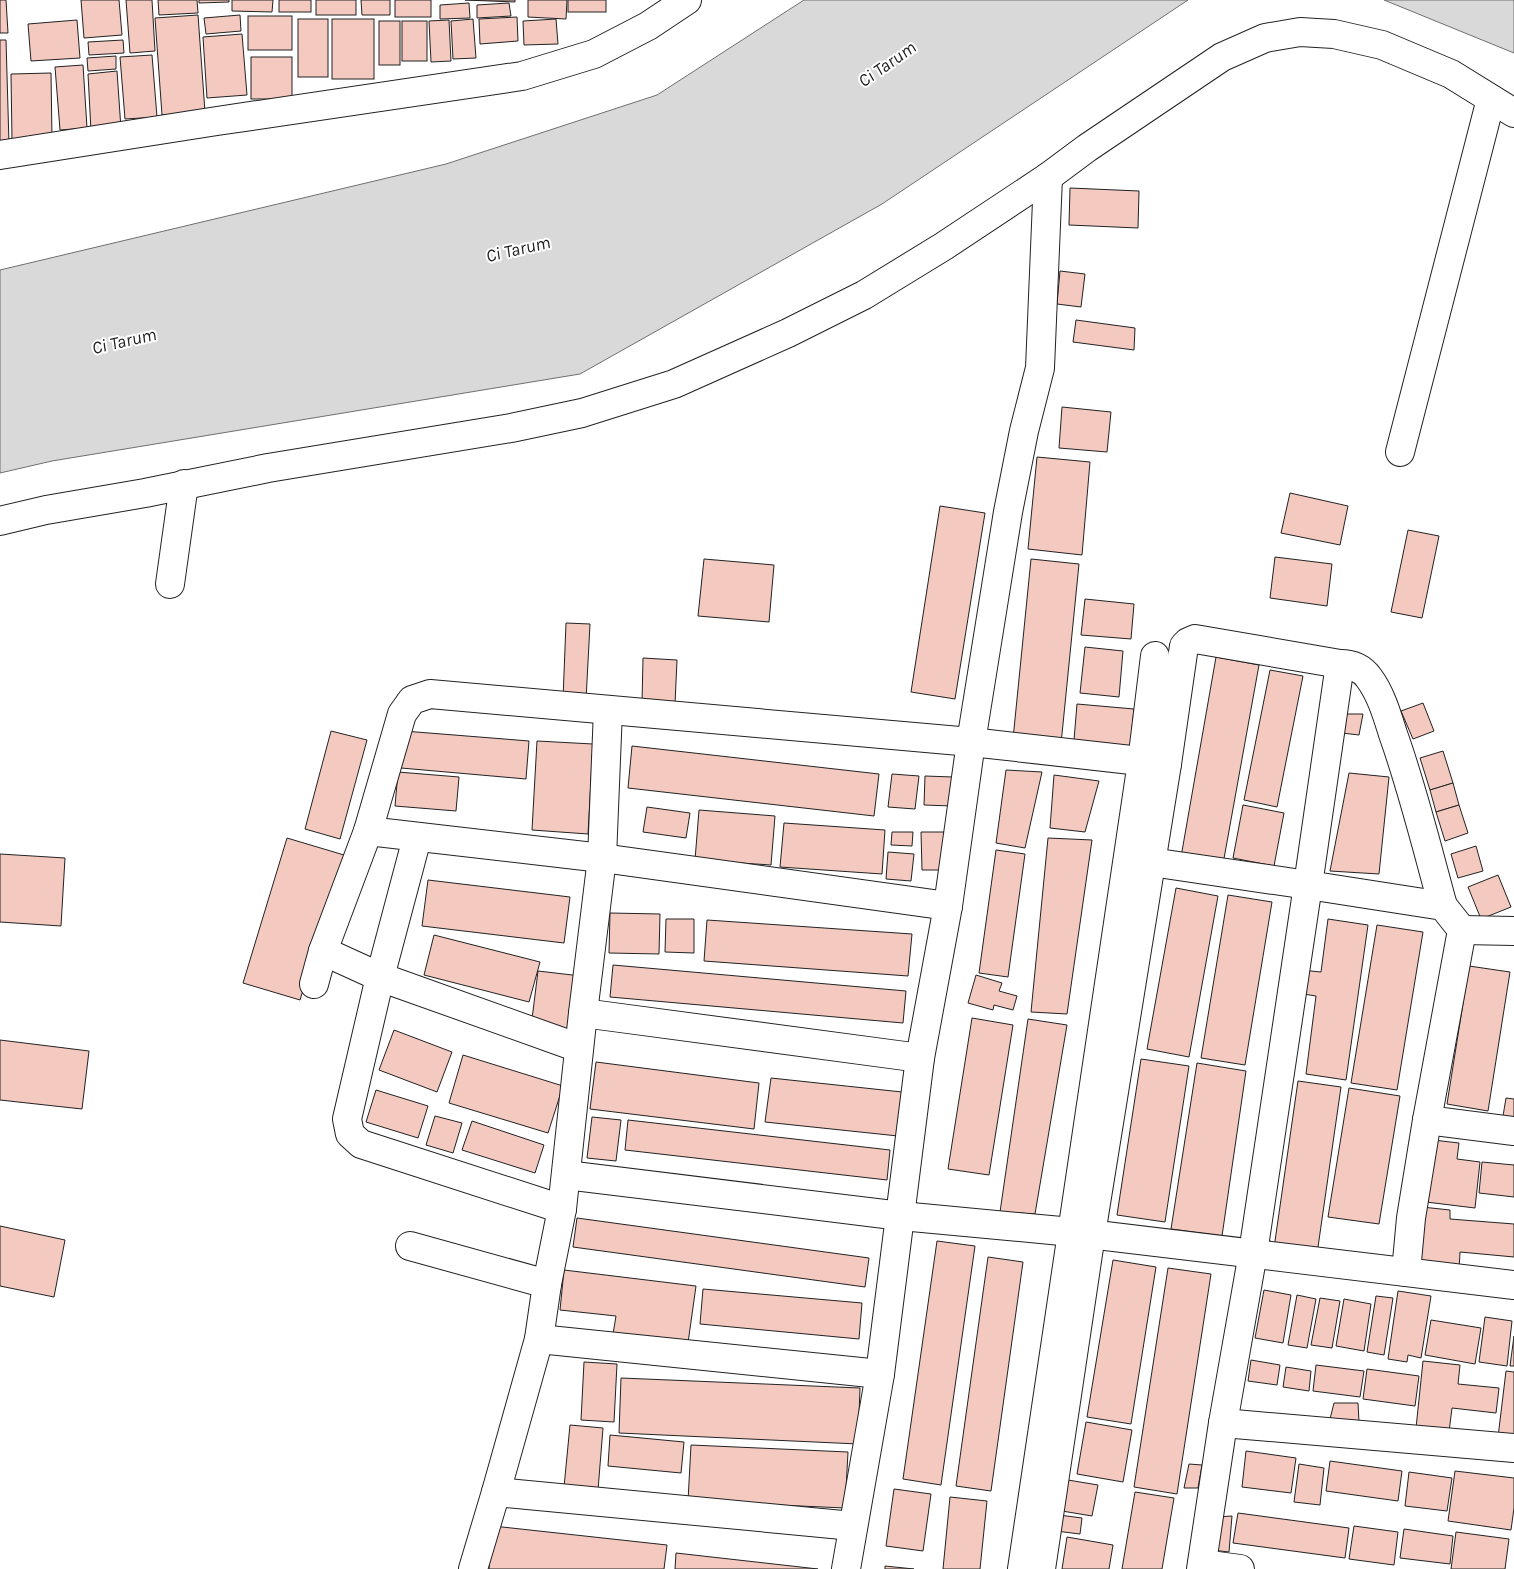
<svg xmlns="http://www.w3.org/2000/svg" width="1514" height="1569" font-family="Karla,sans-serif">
  <rect width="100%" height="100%" fill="#fff"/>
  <!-- water -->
  <g fill="#d9d9d9" stroke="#6f6f6f">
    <polygon points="804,0 1188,0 882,204 580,374 52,461 0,473 0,270 446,164 657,95"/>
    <polygon points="1384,0 1514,0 1514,53"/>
  </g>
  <!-- building -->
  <g fill="#f3c9c0" stroke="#222">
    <polygon points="0,0 6,0 8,33 0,33"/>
    <polygon points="81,0 119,0 122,35 84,38"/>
    <polygon points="126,0 152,0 155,51 130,53"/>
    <polygon points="158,0 197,0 198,13 159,15"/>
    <polygon points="199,0 229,0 229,2 199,3"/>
    <polygon points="232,0 273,0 272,12 232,11"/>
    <rect x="279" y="0" width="32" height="12"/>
    <rect x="316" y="0" width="40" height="15"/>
    <polygon points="361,0 390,0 390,15 362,15"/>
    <rect x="395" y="0" width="36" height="17"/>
    <polygon points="465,0 515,0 515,2"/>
    <polygon points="528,0 567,0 566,19 528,17"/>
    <rect x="568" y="0" width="38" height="12"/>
    <polygon points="469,3 470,18 440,19 440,5"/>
    <polygon points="509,3 511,16 477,18 477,5"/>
    <polygon points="198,15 205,112 162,115 155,18"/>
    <polygon points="240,15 241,31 206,34 204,18"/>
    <rect x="248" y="16" width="44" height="34"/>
    <polygon points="517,17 518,41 480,44 479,19"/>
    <rect x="298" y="19" width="30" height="58"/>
    <rect x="332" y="19" width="42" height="60"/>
    <polygon points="473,19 476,58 453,59 451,21"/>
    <polygon points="556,19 558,44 524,45 523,21"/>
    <polygon points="77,20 80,58 31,61 28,24"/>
    <polygon points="449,20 451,61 431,62 429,21"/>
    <rect x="379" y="21" width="21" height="44"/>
    <rect x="402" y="21" width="25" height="40"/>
    <polygon points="242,34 247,95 207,98 203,37"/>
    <polygon points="0,40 6,40 9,144 0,144"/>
    <polygon points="123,40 124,53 89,55 88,42"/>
    <polygon points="152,55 157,117 125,119 120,57"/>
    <polygon points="116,56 116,69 88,71 87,58"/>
    <rect x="251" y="57" width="41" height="42"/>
    <polygon points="83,65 87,128 60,130 55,67"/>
    <polygon points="117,71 121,129 91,131 88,74"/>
    <polygon points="51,73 52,139 12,140 11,74"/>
    <polygon points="1070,188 1139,191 1138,228 1069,225"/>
    <polygon points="1060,271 1085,274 1081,307 1057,304"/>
    <polygon points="1076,320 1135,328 1134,350 1073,342"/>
    <polygon points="1062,407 1111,412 1107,452 1059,448"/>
    <polygon points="1037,457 1090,462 1082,555 1028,549"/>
    <polygon points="1290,493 1348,506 1340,545 1281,533"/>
    <polygon points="940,506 985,513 955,699 911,692"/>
    <polygon points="1408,530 1439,536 1422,618 1391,612"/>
    <polygon points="1275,557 1332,564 1327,606 1270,598"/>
    <polygon points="704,559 774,565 769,622 698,616"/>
    <polygon points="1031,559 1079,564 1061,744 1013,739"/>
    <polygon points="1085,599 1134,604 1131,639 1081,635"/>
    <polygon points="566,623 590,624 586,700 563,699"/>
    <polygon points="1085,647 1123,651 1119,697 1080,693"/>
    <polygon points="1216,657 1259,665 1223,864 1181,857"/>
    <polygon points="643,658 677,660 675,704 642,703"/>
    <polygon points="1270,670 1303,676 1277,807 1244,800"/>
    <polygon points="1423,703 1434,731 1413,739 1401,711"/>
    <polygon points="1077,704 1134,709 1129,757 1073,752"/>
    <polygon points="1344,714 1363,714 1359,735 1342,733"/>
    <polygon points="331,731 367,740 340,839 305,829"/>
    <polygon points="404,731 529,741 526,779 401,768"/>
    <polygon points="537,741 593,744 588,834 532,830"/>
    <polygon points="632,746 879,774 874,816 628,788"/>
    <polygon points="1443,751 1453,783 1430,790 1420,758"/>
    <polygon points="1006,770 1042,772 1025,848 996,843"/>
    <polygon points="398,772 459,777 456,811 395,806"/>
    <polygon points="1349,773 1389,777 1379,874 1330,871"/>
    <polygon points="892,774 919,776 915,809 888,807"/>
    <polygon points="1054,775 1099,781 1085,832 1050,828"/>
    <polygon points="925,776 953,777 952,806 924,805"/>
    <polygon points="1453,783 1459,805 1436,812 1430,790"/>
    <polygon points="1243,805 1284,813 1274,866 1233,858"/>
    <polygon points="1459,805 1468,833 1445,841 1436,812"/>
    <polygon points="647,807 690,813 686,838 643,832"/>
    <polygon points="699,810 775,816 771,865 695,860"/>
    <polygon points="784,823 885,830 882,874 780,867"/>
    <polygon points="892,832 913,832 912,846 891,845"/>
    <polygon points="921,832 944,832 945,870 922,870"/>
    <polygon points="287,838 344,855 300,1000 243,983"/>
    <polygon points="1048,838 1092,840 1067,1014 1031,1012"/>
    <polygon points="1476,846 1483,871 1458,878 1451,854"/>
    <polygon points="996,850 1025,854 1008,977 979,973"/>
    <polygon points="888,852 914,854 911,881 886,879"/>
    <polygon points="0,854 65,858 61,926 0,922"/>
    <polygon points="1498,875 1511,907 1481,919 1468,887"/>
    <polygon points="428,880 570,897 564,943 422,926"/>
    <polygon points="1176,888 1218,896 1189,1057 1147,1049"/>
    <polygon points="1228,895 1272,902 1245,1065 1201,1058"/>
    <polygon points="610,913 660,914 659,954 609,953"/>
    <polygon points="666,919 694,919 694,953 665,952"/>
    <polygon points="1328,919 1368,925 1346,1080 1306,1074 1316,996 1297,993 1301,970 1321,972"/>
    <polygon points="707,920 912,934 908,976 704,961"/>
    <polygon points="1377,925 1423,932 1397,1090 1351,1083"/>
    <polygon points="434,935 540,962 529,1002 424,975"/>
    <polygon points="613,965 906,991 903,1023 610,997"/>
    <polygon points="1469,966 1510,972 1488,1111 1447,1104"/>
    <polygon points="538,971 581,976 574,1032 531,1027"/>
    <polygon points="976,975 1002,983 999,991 1017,996 1013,1010 994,1005 993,1010 968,1003"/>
    <polygon points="972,1018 1013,1025 989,1175 948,1169"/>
    <polygon points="1028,1019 1067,1025 1035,1214 1000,1212"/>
    <polygon points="394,1030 452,1052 437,1092 379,1070"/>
    <polygon points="0,1040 89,1051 82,1109 0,1100"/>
    <polygon points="463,1055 563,1086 548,1133 449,1103"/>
    <polygon points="1141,1059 1189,1066 1165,1222 1117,1215"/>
    <polygon points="596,1062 759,1083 754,1129 590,1109"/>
    <polygon points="1197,1063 1246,1071 1222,1236 1171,1229"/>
    <polygon points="771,1078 902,1092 898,1136 765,1122"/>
    <polygon points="1298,1081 1341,1087 1317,1254 1274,1248"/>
    <polygon points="1349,1088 1400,1096 1379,1224 1328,1217"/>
    <polygon points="376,1090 428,1106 418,1138 366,1122"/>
    <polygon points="1506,1098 1514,1099 1514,1124 1502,1122"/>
    <polygon points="435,1116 462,1123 453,1153 426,1145"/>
    <polygon points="592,1117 621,1120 616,1161 587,1158"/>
    <polygon points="628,1120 890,1150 887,1180 625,1150"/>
    <polygon points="472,1121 544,1145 535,1173 462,1150"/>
    <polygon points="1433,1140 1459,1143 1457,1159 1480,1162 1475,1208 1426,1202"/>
    <polygon points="1482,1162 1514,1165 1514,1197 1479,1193"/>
    <polygon points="1422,1207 1450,1210 1450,1219 1514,1224 1514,1257 1460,1252 1459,1270 1417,1266"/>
    <polygon points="577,1218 869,1258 865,1287 573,1247"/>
    <polygon points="0,1226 65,1240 54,1297 0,1286"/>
    <polygon points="937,1241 975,1246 941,1485 903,1479"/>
    <polygon points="988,1257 1023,1262 991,1491 956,1486"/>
    <polygon points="1113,1260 1156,1267 1131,1424 1087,1417"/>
    <polygon points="1168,1268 1211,1274 1177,1494 1134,1487"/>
    <polygon points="564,1270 696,1286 688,1343 613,1334 616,1316 560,1310"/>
    <polygon points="703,1289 862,1303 859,1339 700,1324"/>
    <polygon points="1264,1290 1291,1295 1283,1343 1255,1338"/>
    <polygon points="1398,1291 1431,1296 1421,1358 1408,1355 1407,1362 1388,1359"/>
    <polygon points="1297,1295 1316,1299 1307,1348 1288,1345"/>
    <polygon points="1376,1296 1393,1298 1384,1355 1367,1352"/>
    <polygon points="1320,1298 1340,1301 1332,1348 1311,1345"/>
    <polygon points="1344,1299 1371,1304 1364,1351 1336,1346"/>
    <polygon points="1485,1317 1512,1321 1507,1366 1479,1362"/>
    <polygon points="1431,1320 1481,1328 1475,1364 1425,1355"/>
    <polygon points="1514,1336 1514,1366 1510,1366"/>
    <polygon points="1251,1360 1280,1365 1277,1385 1248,1381"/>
    <polygon points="1423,1361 1460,1365 1458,1384 1499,1388 1496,1413 1452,1408 1449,1432 1416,1428"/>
    <polygon points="584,1362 617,1364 614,1422 581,1420"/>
    <polygon points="1316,1365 1364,1371 1360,1397 1313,1391"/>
    <polygon points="1286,1367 1311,1371 1309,1391 1283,1387"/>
    <polygon points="1367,1369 1419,1376 1415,1406 1363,1399"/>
    <polygon points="1506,1371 1514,1372 1514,1439 1498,1437"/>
    <polygon points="621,1378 860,1388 858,1444 619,1433"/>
    <polygon points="1334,1403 1358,1403 1359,1422 1330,1419"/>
    <polygon points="1086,1422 1132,1430 1123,1482 1077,1474"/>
    <polygon points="570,1425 603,1428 598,1490 564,1487"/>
    <polygon points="610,1435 684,1442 681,1473 608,1466"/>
    <polygon points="691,1445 848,1452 845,1508 688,1501"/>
    <polygon points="1246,1451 1296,1458 1291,1493 1242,1487"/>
    <polygon points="1330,1461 1402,1471 1398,1501 1326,1491"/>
    <polygon points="1189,1464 1202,1465 1198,1488 1184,1488"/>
    <polygon points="1299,1464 1324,1468 1320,1505 1294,1502"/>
    <polygon points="1455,1471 1514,1478 1514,1508 1511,1530 1448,1521"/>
    <polygon points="1409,1472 1452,1478 1447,1511 1405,1506"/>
    <polygon points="1062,1479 1098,1485 1092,1516 1056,1510"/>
    <polygon points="894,1489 931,1494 923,1551 886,1546"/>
    <polygon points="1135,1492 1174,1498 1162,1569 1122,1569"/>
    <polygon points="950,1497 987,1501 980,1569 943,1569"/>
    <polygon points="1238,1513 1349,1528 1345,1558 1233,1543"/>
    <polygon points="1059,1515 1082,1518 1080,1534 1056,1531"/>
    <polygon points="1232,1516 1229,1552 1212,1550 1216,1517"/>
    <polygon points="493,1526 667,1545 664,1569 489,1569"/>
    <polygon points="1354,1526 1398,1532 1394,1565 1349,1559"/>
    <polygon points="1404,1529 1453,1536 1450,1564 1400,1558"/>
    <polygon points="1456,1532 1509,1539 1505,1569 1451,1569"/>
    <polygon points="1067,1537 1113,1545 1109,1569 1062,1569"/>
    <polygon points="676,1553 818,1569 675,1569"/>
    <polygon points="885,1566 914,1569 885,1569"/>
  </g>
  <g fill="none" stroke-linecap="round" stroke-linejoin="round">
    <defs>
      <g id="minor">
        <polyline points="0,155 217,121 522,76 594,54 648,26 687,0"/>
        <polyline points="1400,452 1491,99"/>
        <polyline points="0,521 46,510 145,493 268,468 511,428 582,413 674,384 788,333 864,295 944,246 1048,177 1087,148 1222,57 1265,38 1300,32 1334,34 1382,45 1451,74 1514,113"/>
        <polyline points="170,584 184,484"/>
        <path d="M1340 664C1352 664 1362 668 1369 678 1381 694 1387 715 1393 734 1413 790 1427 848 1443 906"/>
        <polyline points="368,831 602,858 948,906"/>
        <polyline points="417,838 380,977 347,1119 350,1134 361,1144 562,1209"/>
        <polyline points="1151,862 1308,885 1253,1253 1223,1423 1201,1569"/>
        <polyline points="1462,930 1514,931"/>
        <polyline points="323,951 380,977 579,1048"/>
        <polyline points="314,984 323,951 368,831 402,714 412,700 430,694 971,742 1167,764"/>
        <polyline points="583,1013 920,1058"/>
        <polyline points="566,1175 901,1216 1072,1232 1514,1285"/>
        <polyline points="410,1246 547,1284"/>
        <polyline points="1406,1272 1411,1218 1427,1120"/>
        <polyline points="539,1339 880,1374"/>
        <polyline points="1223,1423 1514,1448"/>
        <polyline points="496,1492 853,1526"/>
        <polyline points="1202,1564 1240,1569"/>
        <polyline points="473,1569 496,1492 539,1339 547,1284 562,1209 583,1013 602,858 608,710"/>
        <polyline points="846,1569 880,1374 920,1058 948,906 971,742 1008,512 1024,431 1040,368 1048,177"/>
        <polyline points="1022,1569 1142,762 1155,656"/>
        <polyline points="1041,1569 1091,1234 1167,764 1184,646 1188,642 1195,639 1340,664 1308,885 1443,906 1462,930 1427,1120 1514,1131"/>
      </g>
    </defs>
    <!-- minor casing -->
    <use href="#minor" stroke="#222" stroke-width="30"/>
    <!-- minor -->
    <use href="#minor" stroke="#fff" stroke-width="28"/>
  </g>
  <g text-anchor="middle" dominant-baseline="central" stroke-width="4" stroke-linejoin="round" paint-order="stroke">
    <!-- water labels -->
    <g font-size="18" font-style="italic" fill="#222" stroke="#fff">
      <text transform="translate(887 64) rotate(-35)">Ci Tarum</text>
      <text transform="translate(518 249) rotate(-13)">Ci Tarum</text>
      <text transform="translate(124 341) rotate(-13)">Ci Tarum</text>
    </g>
  </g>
</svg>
